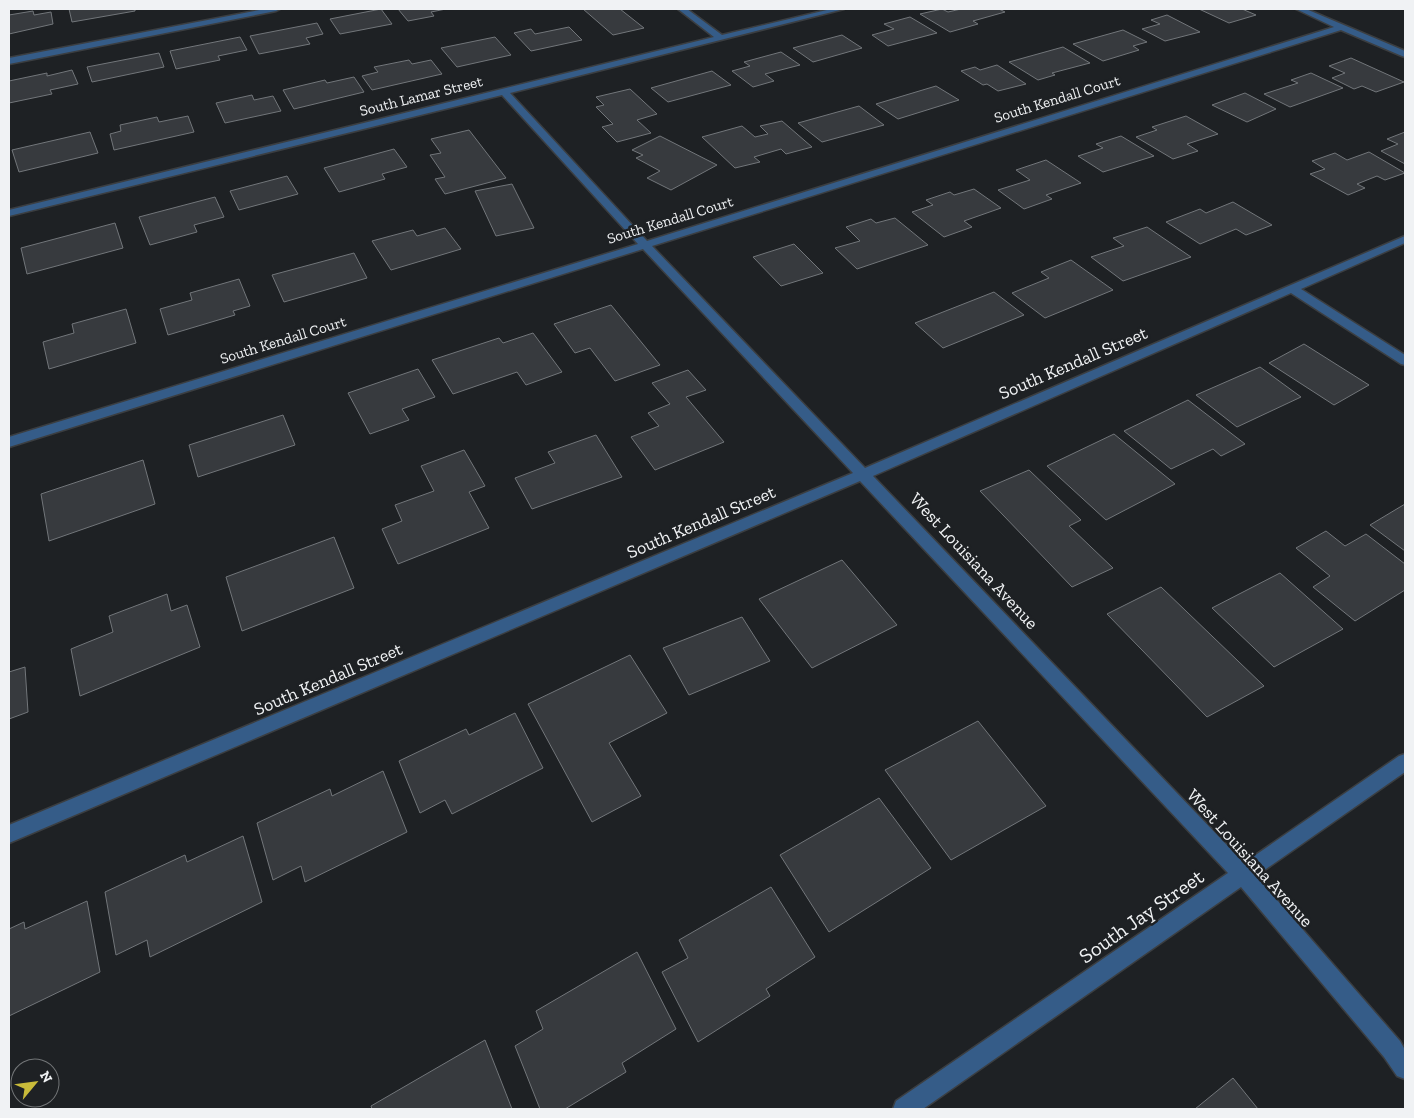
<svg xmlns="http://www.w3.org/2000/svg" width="1414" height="1118" font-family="'Zilla Slab',serif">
  <rect width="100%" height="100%" fill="#1e2124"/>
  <!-- building -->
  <g fill="#373a3e" stroke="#72767a">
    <polygon points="69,9 135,9 135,11 72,22"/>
    <polygon points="381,9 392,24 340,34 330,19"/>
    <polygon points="398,9 446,9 431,12 434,16 408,21"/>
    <polygon points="583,9 620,9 644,28 613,35"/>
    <polygon points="942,9 948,12 961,9 999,9 1005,12 973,21 978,24 950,32 920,14"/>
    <polygon points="1199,9 1242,9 1256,15 1229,23"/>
    <polygon points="33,11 34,15 51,12 53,24 9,34 9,15"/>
    <polygon points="1167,15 1200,32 1165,41 1142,29 1160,24 1151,20"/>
    <polygon points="910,17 937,33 888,46 872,35 894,29 884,24"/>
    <polygon points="317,23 323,34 306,38 310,44 259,54 250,36"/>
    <polygon points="569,27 582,40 531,51 514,33 531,29 535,34"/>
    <polygon points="1123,30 1147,42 1133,46 1139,50 1103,61 1073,44"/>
    <polygon points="842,35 862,48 813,62 793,48"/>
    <polygon points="240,37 247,50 218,56 220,60 176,69 170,51"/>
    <polygon points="495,37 511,55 457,67 441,48"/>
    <polygon points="1063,47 1090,63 1052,73 1055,75 1038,80 1009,62"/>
    <polygon points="781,52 800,65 765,74 774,81 753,87 732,71 750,66 744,62"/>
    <polygon points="159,53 164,67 92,82 87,67"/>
    <polygon points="1351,58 1404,82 1376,92 1362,86 1354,89 1332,78 1345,73 1329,66"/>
    <polygon points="409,60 412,64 431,60 442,74 372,90 362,76 378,72 374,67"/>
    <polygon points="997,65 1026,84 998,91 987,84 983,85 961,71 975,67 980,70"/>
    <polygon points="72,70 78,84 50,90 52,94 9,103 9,81 47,73 47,76"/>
    <polygon points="712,71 731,85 668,102 651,88"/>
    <polygon points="1311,73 1343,88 1290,107 1264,94 1298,83 1291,80"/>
    <polygon points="354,77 364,92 294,109 283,90 325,80 327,83"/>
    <polygon points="936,86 959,100 898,119 876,104"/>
    <polygon points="630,89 657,114 637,120 651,133 617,142 602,127 613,124 596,107 604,105 596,97"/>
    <polygon points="1245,93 1276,109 1247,122 1212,105"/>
    <polygon points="252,95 254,100 273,96 281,111 225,123 216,103"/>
    <polygon points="859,106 884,125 822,142 798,123"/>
    <polygon points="188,116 194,132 114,150 110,134 121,131 120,125 157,117 159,122"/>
    <polygon points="1186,116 1218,134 1187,144 1198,151 1173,159 1136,137 1157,130 1152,127"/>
    <polygon points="782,121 812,147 786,154 781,149 754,157 760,162 735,168 702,137 742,126 755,137 768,134 760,126"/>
    <polygon points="469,130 506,178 445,194 435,179 445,177 430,155 441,153 431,139"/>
    <polygon points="90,132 98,153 19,172 12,150"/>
    <polygon points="1405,132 1405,164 1381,151 1398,144 1387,139"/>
    <polygon points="660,136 717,165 671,190 647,178 660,171 636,158 643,155 632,150"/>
    <polygon points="1121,136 1154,156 1103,172 1078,156 1103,148 1096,144"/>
    <polygon points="394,149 407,167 382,174 385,179 339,192 324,168"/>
    <polygon points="1369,152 1405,173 1385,180 1377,176 1357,184 1365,188 1348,195 1310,174 1325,169 1312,161 1335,153 1347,160"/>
    <polygon points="1046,160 1081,183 1046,195 1052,199 1024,209 998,190 1030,180 1016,170"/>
    <polygon points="287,176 298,194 239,210 230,191"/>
    <polygon points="512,184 534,228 496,236 475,191"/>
    <polygon points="974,189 1001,208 964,221 972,227 944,237 912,212 933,205 926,200 950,192 954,195"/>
    <polygon points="215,197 224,217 194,225 197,232 150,245 139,217"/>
    <polygon points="1233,202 1272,225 1246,235 1236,229 1200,244 1166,222 1200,209 1206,213"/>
    <polygon points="895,218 928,245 857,269 835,248 860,241 846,227 871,219 876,223"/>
    <polygon points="115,223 123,248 27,274 21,248"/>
    <polygon points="1147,227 1191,257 1123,281 1091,257 1124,246 1113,238"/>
    <polygon points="445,228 461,249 391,270 372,241 413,230 417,236"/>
    <polygon points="794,244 823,273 781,286 753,257"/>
    <polygon points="354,253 367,278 284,302 272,275"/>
    <polygon points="1071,260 1113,290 1045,318 1012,293 1049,278 1041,272"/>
    <polygon points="239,279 250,306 233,311 235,315 168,335 160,309 192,300 190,293"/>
    <polygon points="994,292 1024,315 943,348 915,323"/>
    <polygon points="611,305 660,365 615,381 590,348 575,353 554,324"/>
    <polygon points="126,309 136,343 49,369 43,342 74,333 72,324"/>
    <polygon points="533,333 562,372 526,385 517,372 453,394 432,360 499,338 503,343"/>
    <polygon points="1304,344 1369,385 1334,405 1269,363"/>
    <polygon points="1260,367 1301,397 1237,427 1196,395"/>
    <polygon points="418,369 435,397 402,409 409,420 370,434 348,393"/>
    <polygon points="688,370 706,390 686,397 724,442 655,470 631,437 659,426 648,413 670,404 652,383"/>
    <polygon points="1188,400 1245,444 1221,456 1213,449 1171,469 1124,431"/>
    <polygon points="283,415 295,445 198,477 189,445"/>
    <polygon points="1114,434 1175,484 1106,520 1047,466"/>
    <polygon points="596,435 622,477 532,509 515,478 555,463 548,452"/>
    <polygon points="464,450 485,486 469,492 489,528 398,564 382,529 402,521 395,505 434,491 421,466"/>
    <polygon points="143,460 155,504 49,541 41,494"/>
    <polygon points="1029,470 1081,520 1069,526 1113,568 1072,587 980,491"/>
    <polygon points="1405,504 1405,551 1370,525"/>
    <polygon points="1326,531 1345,546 1366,534 1405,564 1405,590 1355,621 1313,587 1330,576 1296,548"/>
    <polygon points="334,537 354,588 242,631 226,577"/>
    <polygon points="842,560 897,625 812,668 759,599"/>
    <polygon points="1280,573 1343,629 1274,667 1212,608"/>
    <polygon points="1161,587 1264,686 1207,717 1107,614"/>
    <polygon points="167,594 171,611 187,605 200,647 80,696 71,649 113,632 109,616"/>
    <polygon points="742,617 770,661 689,695 663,648"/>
    <polygon points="630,655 667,713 609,743 641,796 592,822 528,704"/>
    <polygon points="25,667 28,712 9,719 9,672"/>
    <polygon points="515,713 543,768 452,814 445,800 420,813 399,761 466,729 469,735"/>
    <polygon points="978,721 1046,806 951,860 885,770"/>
    <polygon points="383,771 407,832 305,882 301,866 273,880 257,823 330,789 332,796"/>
    <polygon points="879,798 931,868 829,932 780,855"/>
    <polygon points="243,836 262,902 150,957 147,940 116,955 105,892 185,855 187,862"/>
    <polygon points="771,887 815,957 766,989 770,996 698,1042 662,972 688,958 679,940"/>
    <polygon points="87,901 100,972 9,1016 9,929 24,922 25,929"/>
    <polygon points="637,952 676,1029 622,1063 626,1072 565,1109 540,1109 515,1046 543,1029 536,1011"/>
    <polygon points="485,1040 512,1109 372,1109 371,1106"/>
    <polygon points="1233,1078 1258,1109 1195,1109"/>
  </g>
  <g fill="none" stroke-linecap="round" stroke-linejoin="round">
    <defs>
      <g id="minor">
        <polygon points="265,9 280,9 276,11 9,64 9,58"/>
        <polygon points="678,9 687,9 722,35 831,9 844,9 510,93 647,241 1334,27 1296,9 1306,9 1405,51 1405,57 1402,56 1341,30 652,246 865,468 1405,236 1405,243 1301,289 1405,355 1405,365 1401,364 1291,293 873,476 1244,863 1399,756 1405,754 1405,772 1256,876 1400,1041 1405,1050 1405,1079 1397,1076 1384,1057 1241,887 923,1109 893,1109 896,1101 1228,873 860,481 9,843 9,825 853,473 643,249 9,447 9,437 638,244 502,95 9,216 9,210 714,37"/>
      </g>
    </defs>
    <!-- minor casing -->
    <use href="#minor" stroke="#3b3e41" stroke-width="3"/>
    <!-- minor -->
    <use href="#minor" fill="#355c88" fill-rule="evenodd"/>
  </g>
  <g text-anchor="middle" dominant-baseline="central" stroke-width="5" stroke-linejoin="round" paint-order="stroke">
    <!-- far-street labels -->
    <g font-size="15" fill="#f0f2f4" stroke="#1e2124">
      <text transform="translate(421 96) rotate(-14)">South Lamar Street</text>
      <text transform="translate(1057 99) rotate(-17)">South Kendall Court</text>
      <text transform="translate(670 220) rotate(-17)">South Kendall Court</text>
      <text transform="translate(283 340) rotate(-17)">South Kendall Court</text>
    </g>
    <!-- street labels -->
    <g font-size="18" fill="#f0f2f4" stroke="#1e2124">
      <text transform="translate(1073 363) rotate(-23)">South Kendall Street</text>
      <text transform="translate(701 522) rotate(-23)">South Kendall Street</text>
      <text transform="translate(974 561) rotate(47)">West Louisiana Avenue</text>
      <text transform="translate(328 679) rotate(-23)">South Kendall Street</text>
      <text transform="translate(1250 858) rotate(48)">West Louisiana Avenue</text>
    </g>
    <!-- near-street labels -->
    <g font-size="21" fill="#f0f2f4" stroke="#1e2124">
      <text transform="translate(1141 916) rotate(-35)">South Jay Street</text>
    </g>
  </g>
  <!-- border -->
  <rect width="1414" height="1118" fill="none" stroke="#f0f2f4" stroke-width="20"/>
  <!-- north arrow -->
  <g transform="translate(35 1083) rotate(61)"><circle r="24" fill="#1e2124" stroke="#727577"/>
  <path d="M0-4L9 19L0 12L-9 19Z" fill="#c9bb3a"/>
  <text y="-8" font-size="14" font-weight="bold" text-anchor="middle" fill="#f0f2f4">N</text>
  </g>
</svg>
